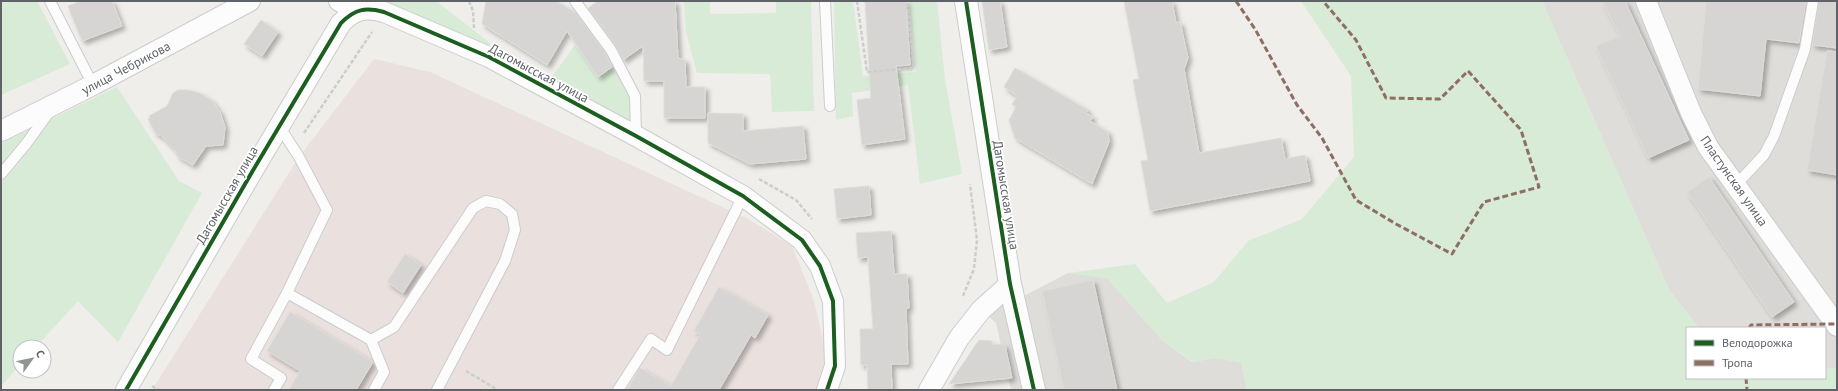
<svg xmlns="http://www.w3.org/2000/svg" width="1838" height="391" font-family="'PT Sans',sans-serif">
  <defs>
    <filter id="shadow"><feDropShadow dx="3.5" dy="3.5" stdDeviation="2" flood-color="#0004"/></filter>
  </defs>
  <rect width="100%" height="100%" fill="#efeeea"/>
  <!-- industrial -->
  <g fill="#dfddda">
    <polygon points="1542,1 1837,1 1837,368 1825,368 1825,328 1699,328 1669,290"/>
    <polygon points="1068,273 1107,278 1163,341 1192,362 1215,358 1241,362 1247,390 1011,390 996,323 980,309 1016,300"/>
  </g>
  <!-- medical -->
  <polygon fill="#eae0de" points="374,59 430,72 748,219 792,246 814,301 827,358 818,390 152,390 299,157"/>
  <!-- green -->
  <g fill="#d8ebd6">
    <polygon points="1,1 37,1 70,64 1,95"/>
    <polygon points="374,1 436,1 490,43 487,52"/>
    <polygon points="684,1 710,1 710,14 776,13 776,1 811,1 814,111 772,112 770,74 697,73 686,32"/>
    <polygon points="834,1 853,1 863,76 916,72 909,1 937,1 945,79 962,174 920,184 908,85 852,93 853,116 836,120"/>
    <polygon points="1301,1 1542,1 1669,290 1699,328 1687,328 1687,378 1825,378 1825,368 1837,368 1837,390 1247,390 1241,362 1215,358 1193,362 1163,341 1107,278 1068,273 1135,264 1167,303 1214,282 1248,241 1302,219 1354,157 1351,76"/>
    <polygon points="575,45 597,77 616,66 633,97 633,145 541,92"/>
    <polygon points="117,87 179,181 202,193 118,342 78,301 36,347 20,347 20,365 1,386 1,143"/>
  </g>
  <!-- building -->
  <g fill="#d6d5d3" stroke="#deddd9" filter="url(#shadow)">
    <polygon points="81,1 112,1 122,26 82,41 68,6"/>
    <polygon points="486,1 556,1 576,13 605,53 612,67 598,77 567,31 547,65 482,24"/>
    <polygon points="598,1 675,1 678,58 685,60 686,87 705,87 705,118 664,118 664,81 644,81 643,46 623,60 616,46 588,8"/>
    <polygon points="865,1 906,1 910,65 896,66 905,139 862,145 857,100 871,98"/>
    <polygon points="982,1 1000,1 1007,47 989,50"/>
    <polygon points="1124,1 1172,1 1176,23 1180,22 1188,58 1184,69 1199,153 1281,138 1285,159 1305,155 1310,181 1150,211 1141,161 1148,160 1133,80 1139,79"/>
    <polygon points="1602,1 1625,1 1689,140 1648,158 1596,46 1620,36"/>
    <polygon points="1706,1 1806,1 1799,43 1766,39 1760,96 1698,89"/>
    <polygon points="1819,1 1837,1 1837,48 1812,45"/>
    <polygon points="261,20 278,32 262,56 244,44"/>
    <polygon points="1827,51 1837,52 1837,175 1807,170"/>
    <polygon points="1015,68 1088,110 1086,113 1093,117 1090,121 1108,132 1109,142 1092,184 1015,138 1009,120 1016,107 1012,104 1017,96 1004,87"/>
    <polygon points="178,90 187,90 200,93 212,101 220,112 225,127 223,145 206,146 193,165 177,156 176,151 160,135 156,134 148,119 150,118 149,116 167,106 173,93"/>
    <polygon points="708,113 743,114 743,131 803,126 806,159 750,164 708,143"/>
    <polygon points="1709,177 1794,302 1772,317 1687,192"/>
    <polygon points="869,186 871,215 837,219 834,189"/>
    <polygon points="891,231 894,274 907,274 909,308 906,308 908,364 891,364 892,390 868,390 867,365 861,365 860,329 873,329 868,257 858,258 856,233"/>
    <polygon points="405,254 421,265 403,293 387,282"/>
    <polygon points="1093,280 1117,390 1064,390 1042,291"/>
    <polygon points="719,287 768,315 755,338 751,335 719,390 627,390 640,368 671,386 700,335 694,331"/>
    <polygon points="290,312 373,362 356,390 289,390 300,371 267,351"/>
    <polygon points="979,340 992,341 992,344 1005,345 1012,378 949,384"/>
  </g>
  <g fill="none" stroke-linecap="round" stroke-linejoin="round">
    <defs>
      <g id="service">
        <polyline points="50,1 93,85"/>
        <polyline points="575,1 611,50 635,96 636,136"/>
        <polyline points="825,1 830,106"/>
        <polyline points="1,174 26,144 50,111"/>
        <polyline points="1735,186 1764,155 1774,136 1805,49 1813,1"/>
        <polyline points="287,293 371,340 394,327 473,208 486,201 500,204 512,214 515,230 505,261 437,390"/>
        <polyline points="371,340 384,372 374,390"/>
        <polyline points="274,390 281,378 251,359 287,293 327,210 299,157 279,126"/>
        <polyline points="618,390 651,339 667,350 743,196"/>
      </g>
      <g id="minor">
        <polyline points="339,1 356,11"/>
        <polyline points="1646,1 1691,113 1708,147 1837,326"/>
        <polyline points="1,131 93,85 250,1"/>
        <path d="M126 390 252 172 341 23C355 9 365 7 384 12L489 57 636 136 743 196 802 240 820 266 833 301 835 366 827 390"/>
        <polyline points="929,390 959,338 981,310 1010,284"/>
      </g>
      <polyline id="tertiary" points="966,1 1010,284 1034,390"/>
    </defs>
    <!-- service casing -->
    <use href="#service" stroke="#cbcccc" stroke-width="12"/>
    <!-- minor casing -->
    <use href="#minor" stroke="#cbcccc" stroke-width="22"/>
    <!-- tertiary casing -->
    <use href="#tertiary" stroke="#cbcccc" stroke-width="24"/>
    <!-- path -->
    <g stroke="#cacfcc" stroke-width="2.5" stroke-dasharray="4 2" stroke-linecap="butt">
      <polyline points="469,1 473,11 474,28"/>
      <polyline points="857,1 867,72 914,68 907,1"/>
      <polyline points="304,133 372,32"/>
      <polyline points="759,179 796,200 812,219"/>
      <polyline points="963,296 974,269 977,240 970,184"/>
      <polyline points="466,371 498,390"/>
      <polyline points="152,386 159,390"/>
    </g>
    <!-- service -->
    <use href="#service" stroke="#fdfcfc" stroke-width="10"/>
    <!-- minor -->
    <use href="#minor" stroke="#fdfcfc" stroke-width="20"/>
    <!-- tertiary -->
    <use href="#tertiary" stroke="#fdfcfc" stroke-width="22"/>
    <!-- quiet -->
    <g stroke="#8d6e63" stroke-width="3" stroke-dasharray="6 3" stroke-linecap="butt">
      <polyline points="1236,1 1255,29 1297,105 1322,138 1356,200 1396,224 1452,254 1484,202 1539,187 1521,130 1468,71 1440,99 1386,98 1356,40 1323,1"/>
      <polyline points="1749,328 1751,325 1835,324"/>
      <polyline points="1746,378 1747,390"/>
    </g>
    <defs>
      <g id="cycleway">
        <polyline points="966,1 1010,284 1034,390"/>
        <path d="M126 390 252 172 341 23C355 9 365 7 384 12L489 57 636 136 743 196 802 240 820 266 833 301 835 366 827 390"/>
      </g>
    </defs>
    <!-- cycleway casing -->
    <use href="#cycleway" stroke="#fff" stroke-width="6"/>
    <!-- cycleway -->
    <use href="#cycleway" stroke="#1b5e20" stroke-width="4"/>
  </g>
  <g text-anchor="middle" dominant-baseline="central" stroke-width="3.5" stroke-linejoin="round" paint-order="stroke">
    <!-- street labels -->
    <g font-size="13" fill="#5f6368" stroke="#fff">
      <text transform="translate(126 68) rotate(-28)">улица Чебрикова</text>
      <text transform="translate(539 73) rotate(28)">Дагомысская улица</text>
      <text transform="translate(1734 181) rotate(55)">Пластунская улица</text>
      <text transform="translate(227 195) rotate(-60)">Дагомысская улица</text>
      <text transform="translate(1006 195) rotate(81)">Дагомысская улица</text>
    </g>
  </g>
  <!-- border -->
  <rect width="1838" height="391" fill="none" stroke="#5f6368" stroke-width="4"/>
  <!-- legend -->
  <rect x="1686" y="327" width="140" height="52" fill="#ffffff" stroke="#bfc1c3"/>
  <rect x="1694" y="340" width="20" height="6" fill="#1b5e20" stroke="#bfc1c3"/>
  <text x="1722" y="347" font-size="12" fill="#5f6368">Велодорожка</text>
  <rect x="1694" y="360" width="20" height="6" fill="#8d6e63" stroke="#bfc1c3"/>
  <text x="1722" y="367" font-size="12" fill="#5f6368">Тропа</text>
  <!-- north arrow -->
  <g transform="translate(32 359) rotate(57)"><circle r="19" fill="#ffffff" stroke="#bfc1c3"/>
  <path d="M0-3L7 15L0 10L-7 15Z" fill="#919496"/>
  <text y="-6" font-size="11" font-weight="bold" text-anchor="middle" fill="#5f6368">С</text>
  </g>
</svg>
